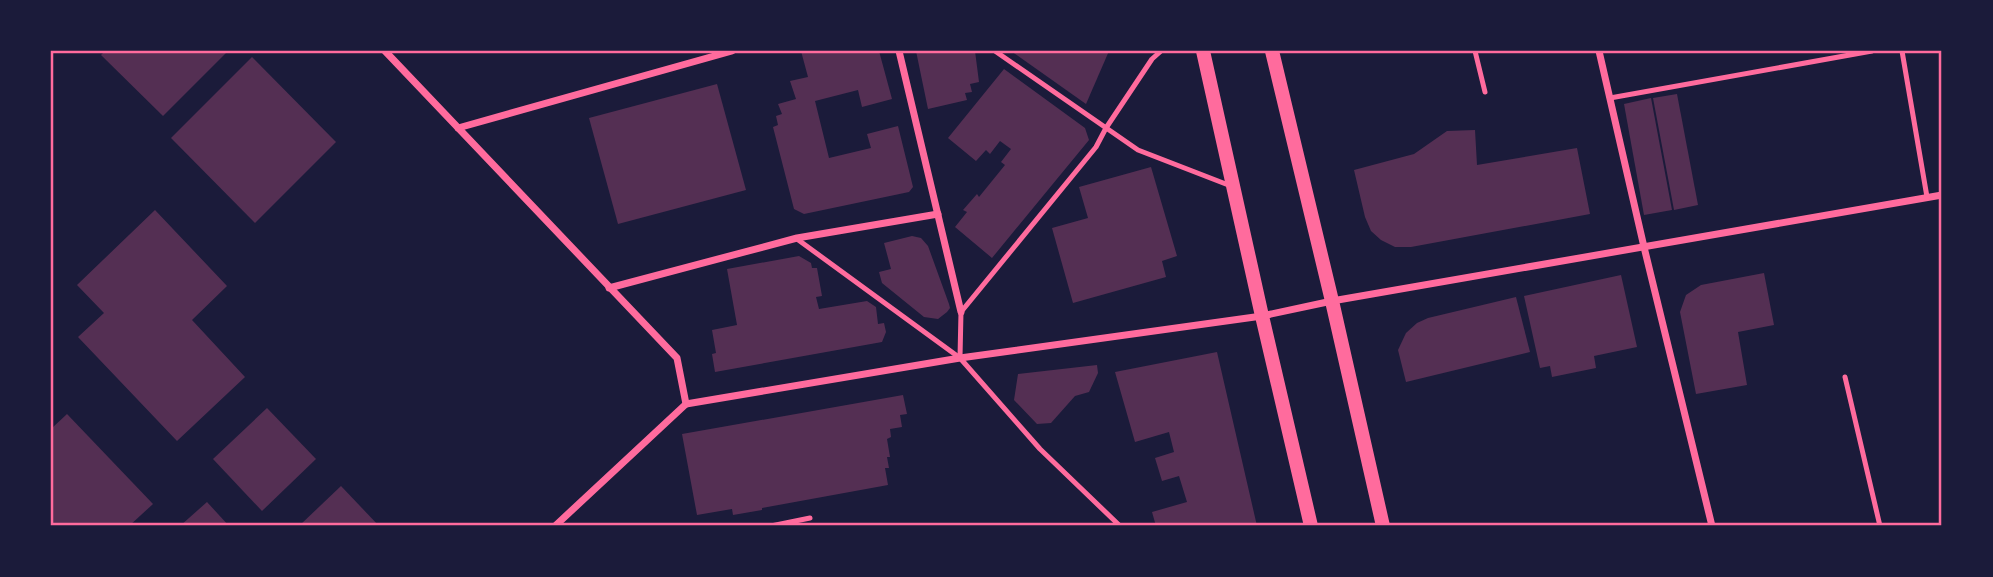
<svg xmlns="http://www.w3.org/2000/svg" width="1993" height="577" font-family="Roboto,sans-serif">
  <rect width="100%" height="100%" fill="#1b1b3a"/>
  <!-- building -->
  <g fill="#542f53">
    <polygon points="105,51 228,51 163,116 101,55"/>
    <polygon points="801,51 879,51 892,99 862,107 858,90 815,101 829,158 871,148 867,134 898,126 913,187 909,192 804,214 794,209 773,127 778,125 776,116 782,114 778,104 796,99 790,81 808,77"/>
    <polygon points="916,51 975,51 979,82 970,84 972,92 965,93 967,100 928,109"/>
    <polygon points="1011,51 1109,51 1086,104"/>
    <polygon points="252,57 336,142 255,223 171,138"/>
    <polygon points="1004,69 1085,128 1089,140 992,258 955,227 967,212 963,210 977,194 979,197 1005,165 1001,162 1011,149 1000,141 990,154 986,150 976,161 948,138"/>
    <polygon points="717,84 746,190 618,224 589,118"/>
    <polygon points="1677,94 1698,205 1674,210 1653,98"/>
    <polygon points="1651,98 1672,210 1644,215 1624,104"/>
    <polygon points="1475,130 1477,165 1577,148 1590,214 1411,247 1395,247 1381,240 1371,231 1365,217 1354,170 1414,154 1447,131"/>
    <polygon points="1151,167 1177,256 1162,261 1166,277 1073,303 1052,228 1088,218 1079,187"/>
    <polygon points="155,210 227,286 192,320 245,377 177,441 78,337 104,313 77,285"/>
    <polygon points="912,236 921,238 928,246 949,304 950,308 947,312 938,319 924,317 882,283 879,272 891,269 884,243"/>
    <polygon points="799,256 811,263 812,268 817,268 822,296 816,297 819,309 867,301 876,307 878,324 884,323 886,332 882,342 715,372 712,354 716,353 712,330 737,325 727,269"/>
    <polygon points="1764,273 1774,325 1738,332 1747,385 1696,394 1680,312 1686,295 1701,285"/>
    <polygon points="1621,275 1637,347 1594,356 1596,368 1552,377 1550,366 1540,368 1524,296"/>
    <polygon points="1516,297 1530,352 1406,382 1398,350 1406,333 1417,323 1428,318"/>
    <polygon points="1217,352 1257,526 1156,526 1152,512 1187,502 1179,476 1162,481 1155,458 1174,452 1169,432 1135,442 1115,372"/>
    <polygon points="1097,365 1098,373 1089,392 1075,396 1051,423 1037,424 1014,400 1018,374"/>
    <polygon points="903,395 907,414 900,415 902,427 890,429 891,437 887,439 890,457 887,457 889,468 885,468 888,485 762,508 762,510 733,515 732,509 697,515 682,434"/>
    <polygon points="267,408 316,459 262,511 213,459"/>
    <polygon points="67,414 153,504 129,526 51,526 51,429"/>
    <polygon points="341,486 379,526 299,526"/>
    <polygon points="207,502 229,526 180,526"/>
  </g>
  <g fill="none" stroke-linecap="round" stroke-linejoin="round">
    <!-- service -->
    <g stroke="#ff6b9d" stroke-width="5">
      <polyline points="995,51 1138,150 1231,186"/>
      <polyline points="1475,51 1485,92"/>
      <polyline points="1902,51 1927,197"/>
      <polyline points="1610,98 1872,51"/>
      <polyline points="797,239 960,358 1040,449 1120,526"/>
      <polyline points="960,357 961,312 1096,147 1106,128 1152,59 1161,51"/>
      <polyline points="1845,377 1880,526"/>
      <polyline points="771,526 810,518"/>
    </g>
    <!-- minor -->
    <g stroke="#ff6b9d" stroke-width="7">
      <polyline points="385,51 677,358 686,404"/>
      <polyline points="899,51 961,312"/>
      <polyline points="1599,51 1644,247 1712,526"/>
      <polyline points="458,128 732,51"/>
      <polyline points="609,288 797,238 938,214"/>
      <polyline points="555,526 686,404 960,358 1262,316 1332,301 1942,195"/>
    </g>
    <!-- secondary -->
    <g stroke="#ff6b9d" stroke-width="14">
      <polyline points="1203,51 1262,316 1311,526"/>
      <polyline points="1272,51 1332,301 1383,526"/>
    </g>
  </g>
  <!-- border -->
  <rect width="1993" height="577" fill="none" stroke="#1b1b3a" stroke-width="105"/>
  <rect x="52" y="52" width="1888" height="472" fill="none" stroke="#ff6b9d" stroke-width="2.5"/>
</svg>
